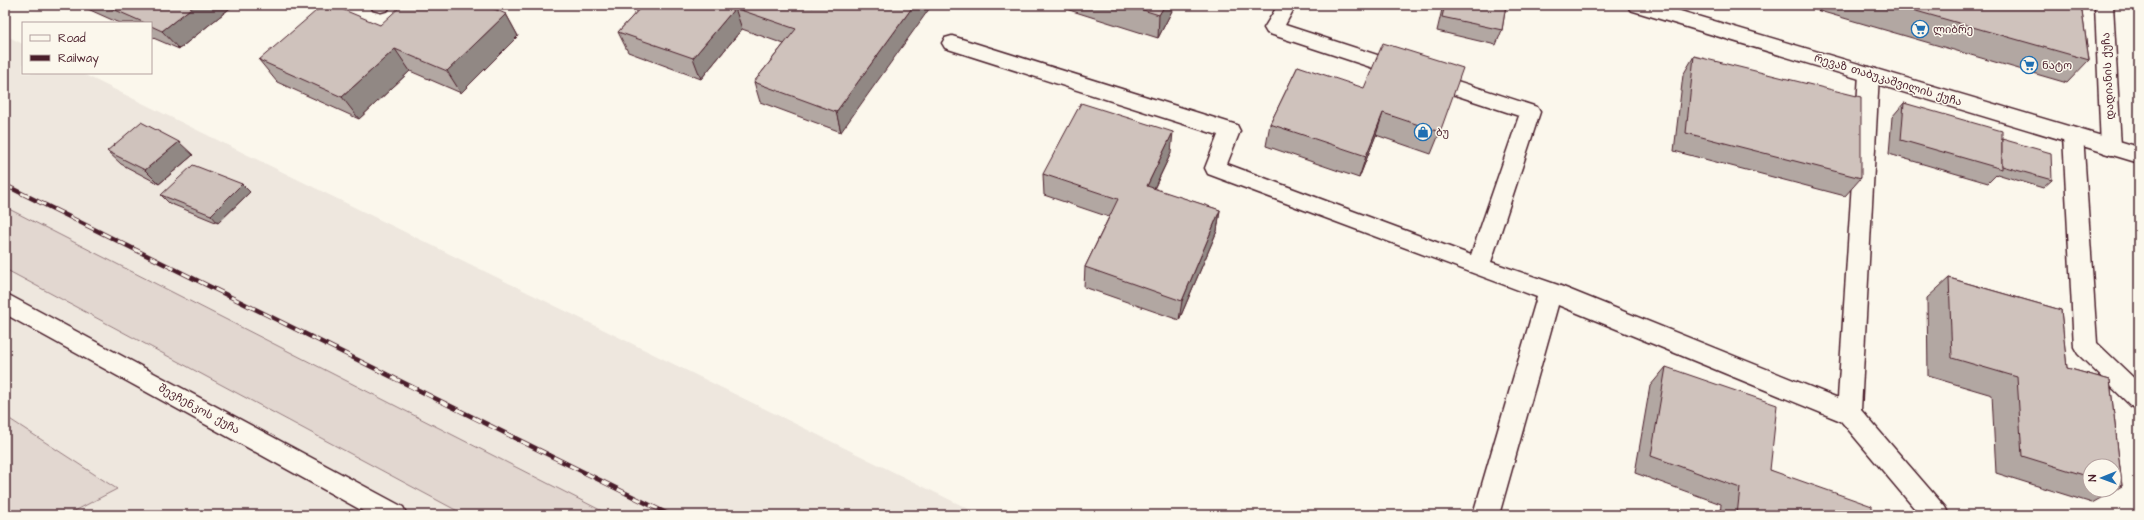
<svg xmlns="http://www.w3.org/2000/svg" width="2144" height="520" font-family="'Architects Daughter','Noto Sans Georgian',sans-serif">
  <rect width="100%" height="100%" fill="#fbf7ec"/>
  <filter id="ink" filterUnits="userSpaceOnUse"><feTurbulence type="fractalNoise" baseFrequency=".025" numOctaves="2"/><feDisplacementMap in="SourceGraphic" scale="8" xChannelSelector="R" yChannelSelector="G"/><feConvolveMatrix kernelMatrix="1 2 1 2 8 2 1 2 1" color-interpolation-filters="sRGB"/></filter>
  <g filter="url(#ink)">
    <!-- built -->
    <g fill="#eee7de">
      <polygon points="5,35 23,44 23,73 81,73 981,515 610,515 5,207"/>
      <polygon points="5,269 465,515 67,515 117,489 5,416"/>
    </g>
    <!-- green -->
    <g fill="#e2d7d0" stroke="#967b7e">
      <polygon points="5,207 610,515 465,515 5,269"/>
      <polygon points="5,416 117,489 67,515 5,515"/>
    </g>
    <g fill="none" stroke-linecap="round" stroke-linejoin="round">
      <defs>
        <g id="service">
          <polygon points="371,5 390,5 388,10 381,12 373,10"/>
          <polygon points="1278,5 1296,5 1285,25 1537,107 1540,112 1491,262 1558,285 1838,398 1859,74 1862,69 1869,67 1876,69 1879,74 1861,410 1945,507 1949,515 1920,515 1841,421 1558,305 1499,515 1473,515 1537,297 1208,174 1205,168 1218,135 945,48 942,43 945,38 952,36 1237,125 1240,131 1227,164 1471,255 1519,116 1267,33 1264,28"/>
          <polygon points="2073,127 2080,129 2083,135 2097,343 2139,383 2139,410 2131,406 2078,354 2074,347 2063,135 2066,129"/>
        </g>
        <g id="minor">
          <polygon points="2095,5 2113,5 2121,147 2118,153 2111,155 2104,153 2101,147"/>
          <polygon points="5,293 403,507 407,515 370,515 5,314"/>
        </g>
        <polygon id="secondary" points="1628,5 1660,5 2139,147 2139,163 1630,10"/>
      </defs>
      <!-- service casing -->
      <use href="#service" stroke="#4a1f2b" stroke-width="3"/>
      <!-- minor casing -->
      <use href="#minor" stroke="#4a1f2b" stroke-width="3"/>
      <!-- secondary casing -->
      <use href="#secondary" stroke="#4a1f2b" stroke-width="3"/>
      <!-- service -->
      <use href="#service" fill="#fbf7ec" fill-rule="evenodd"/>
      <!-- minor -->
      <use href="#minor" fill="#fbf7ec" fill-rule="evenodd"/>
      <!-- secondary -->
      <use href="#secondary" fill="#fbf7ec" fill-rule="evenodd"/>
      <defs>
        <polyline id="rail" points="5,185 670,515"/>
      </defs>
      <!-- rail casing -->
      <use href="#rail" stroke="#4a1f2b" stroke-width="4.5"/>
      <!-- rail -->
      <use href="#rail" stroke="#fbf7ec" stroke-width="3" stroke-dasharray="9" stroke-linecap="butt"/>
    </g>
    <!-- wall -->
    <g fill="#b2a7a2" stroke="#4a1f2b" fill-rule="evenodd">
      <polygon points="79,5 234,5 179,49 151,37 151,23 119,23"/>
      <polygon points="643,5 813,7 841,132 760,102 754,82 784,44 742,29 701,79 628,52 618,32"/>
      <polygon points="1066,5 1175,5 1158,38 1066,9"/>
      <polygon points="1443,5 1506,5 1502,30 1496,45 1437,31"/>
      <polygon points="1799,5 2081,5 2089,60 2067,83"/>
      <polygon points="506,14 518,36 461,93 410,71 359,119 277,82 259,60 380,25"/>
      <polygon points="1694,56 1861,178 1845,196 1674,151 1683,75"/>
      <polygon points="1298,66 1440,132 1431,154 1376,135 1359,178 1266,146 1270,124"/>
      <polygon points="1904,103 2002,139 2052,180 2043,188 1997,174 1988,183 1889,154 1892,117"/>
      <polygon points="107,151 193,155 159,184 121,164"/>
      <polygon points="1171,153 1154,189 1220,210 1217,231 1179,320 1084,287 1085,267 1109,217 1044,195 1043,174"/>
      <polygon points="242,184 250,192 218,223 169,203 161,195"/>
      <path d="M1949 278 2061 310 2067 368 2110 380 2122 486 2092 503 1996 473 1992 395 1928 376 1927 298ZM2090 466H2114V490H2090Z"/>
      <polygon points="1666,367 1770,470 1872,515 1720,515 1721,504 1635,473 1650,386"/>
    </g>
    <!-- shaded-wall -->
    <g fill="#918884" stroke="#4a1f2b">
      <polygon points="195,5 234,5 179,49 162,31"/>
      <polygon points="914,5 932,5 841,132 836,112"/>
      <polygon points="1165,5 1175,5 1158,38 1159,15"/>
      <polygon points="735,8 742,29 701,79 693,58"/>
      <polygon points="506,14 518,36 461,93 447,71"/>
      <polygon points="395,49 410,71 359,119 342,97"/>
      <polygon points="1383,113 1376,135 1359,178 1366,156"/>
      <polygon points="1173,132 1171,153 1145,207 1147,186"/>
      <polygon points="179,142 193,155 159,184 145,170"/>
      <polygon points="242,184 250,192 218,223 211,215"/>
      <polygon points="1220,210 1217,231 1179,320 1182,301"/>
    </g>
    <!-- building -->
    <g fill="#cfc2bc" stroke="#4a1f2b">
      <polygon points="104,5 195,5 162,31 151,26 151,23 145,23"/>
      <polygon points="323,5 332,5 380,25 402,5 485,5 506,14 447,71 395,49 342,97 259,60"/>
      <polygon points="643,5 808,5 813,7 815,5 914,5 836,112 754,82 796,29 735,8 693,58 618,32"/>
      <polygon points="1127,5 1165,5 1159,15"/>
      <polygon points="1445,5 1506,5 1502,30 1442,17"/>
      <polygon points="1895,5 2081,5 2089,60"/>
      <polygon points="1383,43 1463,68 1440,132 1383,113 1366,156 1270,124 1298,66 1364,88"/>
      <polygon points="1694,56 1861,97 1861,178 1686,133"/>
      <polygon points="1081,103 1173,132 1147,186 1220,210 1182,301 1085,267 1118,199 1043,174"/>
      <polygon points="1904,103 2002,131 2002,169 1901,140"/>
      <polygon points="141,122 179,142 145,170 107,151"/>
      <polygon points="2002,139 2051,153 2052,180 2002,166"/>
      <polygon points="193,165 242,184 211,215 161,195"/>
      <polygon points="1949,278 2061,310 2067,368 2110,380 2122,486 2114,484 2114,466 2090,466 2090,477 2022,456 2017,377 1952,358"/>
      <polygon points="1666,367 1777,405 1770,470 1872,506 1872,515 1737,515 1740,488 1651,456"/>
    </g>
  </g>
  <!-- icons -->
  <defs>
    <symbol id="supermarket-ring" viewBox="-11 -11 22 22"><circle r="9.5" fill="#fbf7ec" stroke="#1f6fb2" stroke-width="1.5"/><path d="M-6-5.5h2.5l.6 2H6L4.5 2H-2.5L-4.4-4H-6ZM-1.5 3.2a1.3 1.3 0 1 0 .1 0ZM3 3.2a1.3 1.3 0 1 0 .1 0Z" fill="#1f6fb2"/></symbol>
    <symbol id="shop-ring" viewBox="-11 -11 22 22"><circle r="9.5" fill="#fbf7ec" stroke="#1f6fb2" stroke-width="1.5"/><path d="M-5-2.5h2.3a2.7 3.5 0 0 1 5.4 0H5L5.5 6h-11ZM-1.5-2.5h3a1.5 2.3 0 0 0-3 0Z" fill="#1f6fb2"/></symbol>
  </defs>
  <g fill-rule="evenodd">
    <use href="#supermarket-ring" x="1910" y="19" width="20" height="20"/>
    <use href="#supermarket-ring" x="2019" y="55" width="20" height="20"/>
    <use href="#shop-ring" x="1413" y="122" width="20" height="20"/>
  </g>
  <g text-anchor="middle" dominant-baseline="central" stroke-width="3" stroke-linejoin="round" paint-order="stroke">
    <!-- poi labels -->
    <g font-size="11" fill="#4a1f2b" stroke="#fbf7ec" text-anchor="start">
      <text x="1933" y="29">ლიბრე</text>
      <text x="2042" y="65">ნატო</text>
      <text x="1436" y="132">ბუ</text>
    </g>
    <!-- street labels -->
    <g font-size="11" fill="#4a1f2b" stroke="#fbf7ec">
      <text transform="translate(2108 76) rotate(-93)">დადიანის ქუჩა</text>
      <text transform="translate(1888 80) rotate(17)">რევაზ თაბუკაშვილის ქუჩა</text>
      <text transform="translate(199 409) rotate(29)">შევჩენკოს ქუჩა</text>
    </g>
  </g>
  <!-- margin -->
  <rect width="2144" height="520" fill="none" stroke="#fbf7ec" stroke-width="20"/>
  <rect x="10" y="10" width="2124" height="500" fill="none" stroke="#4a1f2b" stroke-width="1.5" filter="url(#ink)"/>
  <!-- legend -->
  <rect x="22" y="22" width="130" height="52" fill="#fbf7ec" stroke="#b4a19f"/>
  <rect x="30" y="35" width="20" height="6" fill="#fbf7ec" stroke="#b4a19f"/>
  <text x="58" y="42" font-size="12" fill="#4a1f2b">Road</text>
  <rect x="30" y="55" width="20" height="6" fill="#4a1f2b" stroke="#b4a19f"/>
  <text x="58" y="62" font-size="12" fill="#4a1f2b">Railway</text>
  <!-- north arrow -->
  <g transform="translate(2102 478) rotate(269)"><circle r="19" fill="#fbf7ec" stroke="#b4a19f"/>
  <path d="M0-3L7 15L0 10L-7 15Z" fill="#1f6fb2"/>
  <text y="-6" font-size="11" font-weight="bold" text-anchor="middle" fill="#4a1f2b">N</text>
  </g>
</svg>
